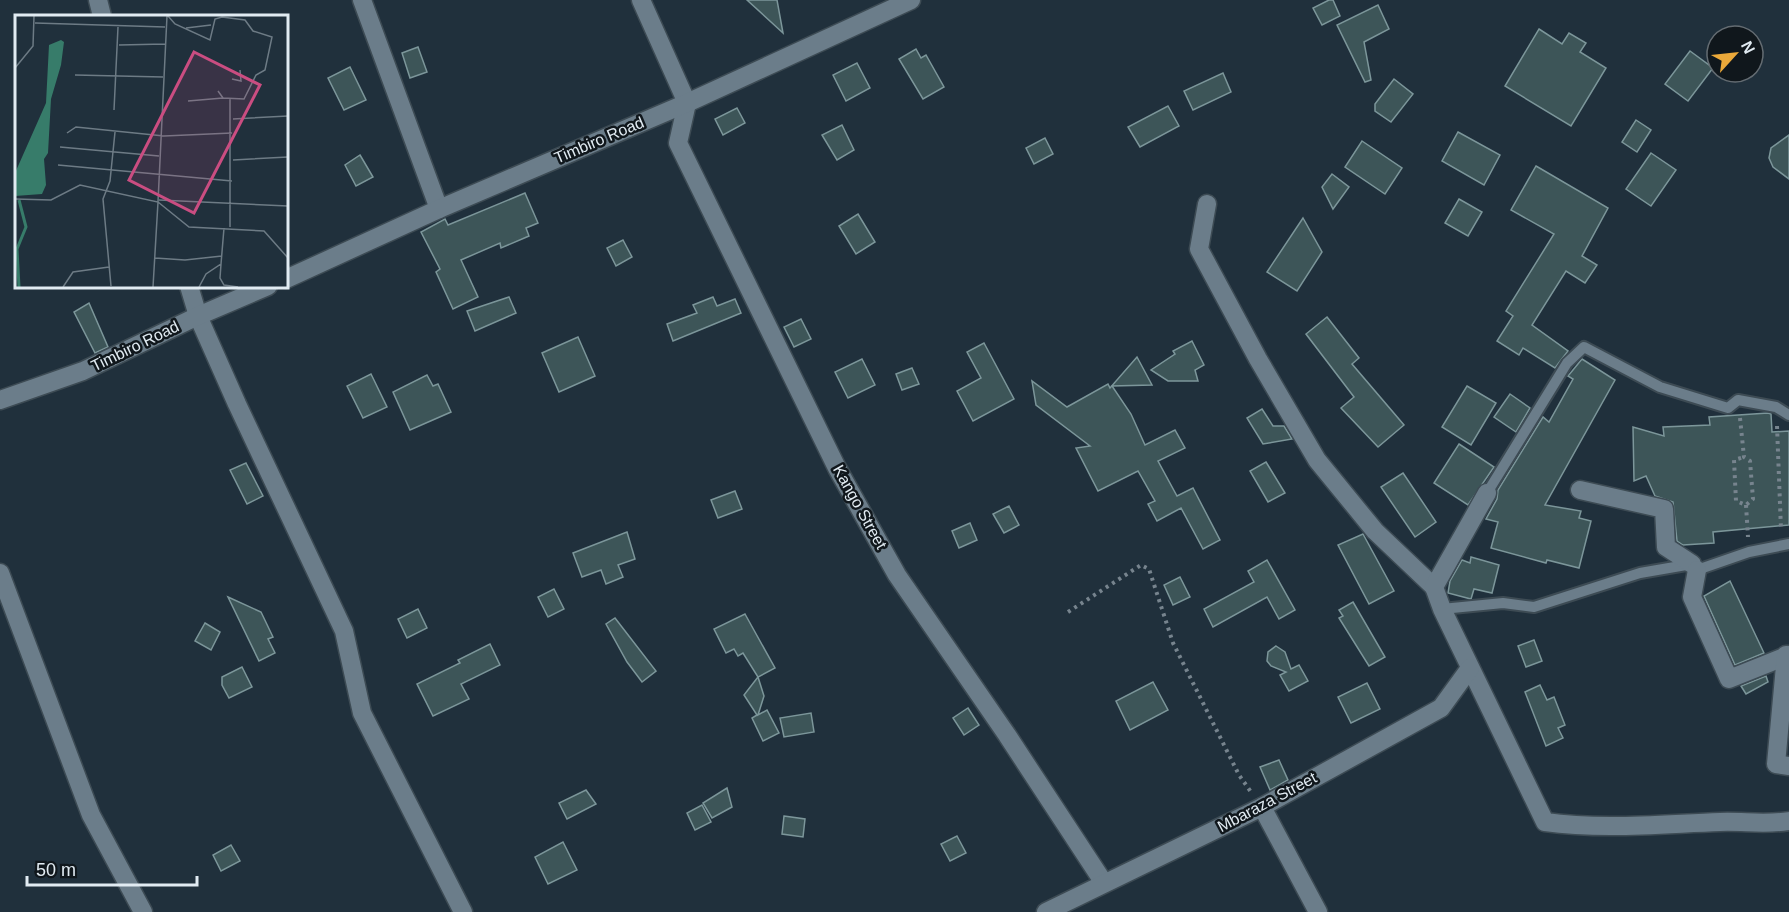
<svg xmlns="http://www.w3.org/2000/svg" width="1789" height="912" font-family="Helvetica,sans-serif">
  <rect width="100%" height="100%" fill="#20303c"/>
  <!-- building -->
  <g fill="#3d5558" stroke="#7c969a" stroke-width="1.5">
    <polygon points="747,0 777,0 783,33"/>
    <polygon points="1329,0 1333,0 1340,16 1322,25 1313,8"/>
    <polygon points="1378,5 1389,29 1364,42 1371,80 1365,82 1337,25"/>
    <polygon points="1539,29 1562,44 1569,33 1586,43 1580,52 1606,68 1571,126 1505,86"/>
    <polygon points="418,47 427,72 410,78 402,53"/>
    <polygon points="916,49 921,58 926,55 944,87 923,99 899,59"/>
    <polygon points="1690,51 1713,68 1688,101 1665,84"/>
    <polygon points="857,63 870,88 846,101 833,75"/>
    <polygon points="350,67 366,100 344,110 328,78"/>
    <polygon points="1223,73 1231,92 1193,110 1184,91"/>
    <polygon points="1394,79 1413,94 1391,122 1375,111 1375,104"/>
    <polygon points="1168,106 1179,126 1140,147 1128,127"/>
    <polygon points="737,108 745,123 723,135 715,119"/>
    <polygon points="1636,120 1651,130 1637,152 1622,142"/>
    <polygon points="842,125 854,150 837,160 822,135"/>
    <polygon points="1458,132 1500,155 1484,185 1442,161"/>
    <polygon points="1789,135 1789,179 1773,167 1769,158 1771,148"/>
    <polygon points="1045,138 1053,154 1034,164 1026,148"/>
    <polygon points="1362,141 1402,168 1385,194 1345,167"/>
    <polygon points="1651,153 1676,170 1651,206 1626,189"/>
    <polygon points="360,155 373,177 356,186 345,165"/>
    <polygon points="1536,166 1608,208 1582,256 1597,265 1585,283 1566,271 1532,325 1568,351 1555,368 1523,348 1519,355 1497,341 1513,316 1506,311 1554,234 1511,210"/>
    <polygon points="1332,174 1349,187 1333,209 1322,187"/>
    <polygon points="525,193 538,223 526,228 529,236 501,248 500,243 461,260 478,297 453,309 436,272 440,269 421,232 445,219 448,225"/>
    <polygon points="1459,199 1482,212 1468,236 1445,223"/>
    <polygon points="858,214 875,242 856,254 839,226"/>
    <polygon points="1303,218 1322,252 1297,291 1267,272"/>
    <polygon points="623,240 632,257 616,266 607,248"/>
    <polygon points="509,297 516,313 475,331 467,311"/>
    <polygon points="713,297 717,306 735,299 741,313 673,341 667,324 697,313 693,305"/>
    <polygon points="89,303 108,347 95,353 74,312"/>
    <polygon points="1327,317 1359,358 1352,364 1404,425 1378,447 1341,408 1354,397 1306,334"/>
    <polygon points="801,319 811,339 794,347 784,327"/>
    <polygon points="578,337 595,376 559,392 542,353"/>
    <polygon points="1192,341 1204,365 1195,370 1198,381 1168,381 1151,370 1175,354 1173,351"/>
    <polygon points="984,343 1014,399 973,421 957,391 981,378 967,352"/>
    <polygon points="1137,357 1152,385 1112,386 1131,414 1145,445 1175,430 1185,448 1158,461 1177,496 1193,488 1220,540 1203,549 1181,508 1157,521 1148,504 1155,501 1138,471 1098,491 1076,448 1090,446 1036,405 1032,381 1067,407 1108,384 1110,388"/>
    <polygon points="862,359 875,385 848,398 835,372"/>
    <polygon points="1582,359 1615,380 1545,505 1581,511 1579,518 1591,521 1579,568 1547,560 1546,563 1491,548 1498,522 1486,519 1497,499 1498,490 1543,417 1549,422 1573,379 1568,376"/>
    <polygon points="912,368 919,384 902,390 896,374"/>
    <polygon points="371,374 387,407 363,418 347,386"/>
    <polygon points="427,375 433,386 438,384 451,412 410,430 393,392"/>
    <polygon points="1467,386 1496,403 1471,445 1442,427"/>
    <polygon points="1510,394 1530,408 1516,432 1494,417"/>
    <polygon points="1262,409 1273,426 1284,426 1292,439 1263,444 1247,418"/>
    <polygon points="1768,413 1771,414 1772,432 1789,431 1789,525 1713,532 1714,543 1683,545 1677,541 1673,502 1655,496 1646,476 1634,481 1633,427 1664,436 1663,427 1710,425 1709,417"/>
    <polygon points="1459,444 1494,467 1468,505 1434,483"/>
    <polygon points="1266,462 1285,493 1268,502 1250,471"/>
    <polygon points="246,463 263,496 247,504 230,470"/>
    <polygon points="1403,473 1436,522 1415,537 1381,487"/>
    <polygon points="735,491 742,509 718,518 711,500"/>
    <polygon points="1009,506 1019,525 1004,533 993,514"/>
    <polygon points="970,523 977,540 959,548 952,531"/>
    <polygon points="627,532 635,559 618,565 623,577 606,584 601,570 582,577 573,553"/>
    <polygon points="1363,534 1394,591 1369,604 1338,545"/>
    <polygon points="1471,557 1499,565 1492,593 1474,589 1471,599 1448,593 1450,581 1462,560 1470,563"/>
    <polygon points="1267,560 1295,610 1279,619 1267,597 1213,627 1204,609 1254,582 1248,571"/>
    <polygon points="1180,577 1190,597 1173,605 1164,585"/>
    <polygon points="1730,581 1764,653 1735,665 1704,596"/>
    <polygon points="554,589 564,609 548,617 538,597"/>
    <polygon points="228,597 261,612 273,637 268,639 275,653 259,661"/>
    <polygon points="1353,602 1385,657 1369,666 1339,618 1343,616 1339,610"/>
    <polygon points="418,609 427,628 407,638 398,619"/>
    <polygon points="745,614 775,668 758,677 764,696 758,715 767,710 779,733 763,741 752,718 757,715 744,695 758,677 743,653 738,656 734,649 726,653 714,629"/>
    <polygon points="615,618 656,671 642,682 627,662 606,624"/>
    <polygon points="205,623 220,632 211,650 195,641"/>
    <polygon points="1534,640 1542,661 1526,667 1518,646"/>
    <polygon points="490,644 500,665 461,684 469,699 433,716 417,684 460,663 458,660"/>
    <polygon points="1276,646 1285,652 1291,669 1299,665 1308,681 1289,691 1280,675 1286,672 1271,666 1267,661 1268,652"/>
    <polygon points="242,667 252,687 229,698 222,685 222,677"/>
    <polygon points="1766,676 1768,682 1746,694 1741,686"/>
    <polygon points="1153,682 1168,710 1130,730 1116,701"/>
    <polygon points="1367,683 1380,709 1351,723 1338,697"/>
    <polygon points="1540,685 1547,700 1554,697 1565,725 1558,728 1563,738 1546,746 1525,692"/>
    <polygon points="968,708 979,725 964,735 953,718"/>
    <polygon points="811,713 814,732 784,737 780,718"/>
    <polygon points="1279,760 1288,780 1270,790 1260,767"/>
    <polygon points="727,788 732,807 712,818 703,803"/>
    <polygon points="586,790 596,804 567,819 559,803"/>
    <polygon points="702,805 711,822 695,830 687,813"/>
    <polygon points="784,816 805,819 803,837 782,834"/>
    <polygon points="957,836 966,853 950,861 941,844"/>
    <polygon points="563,842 577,870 548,884 535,857"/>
    <polygon points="231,845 240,861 221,871 213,855"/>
  </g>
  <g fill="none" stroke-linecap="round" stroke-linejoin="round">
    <defs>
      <g id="lane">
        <polyline points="1487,493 1567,363 1584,347 1660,387 1728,408 1738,400 1776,407 1789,415"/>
        <polyline points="1442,609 1503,603 1534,607 1640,573 1692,564 1697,570 1749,552 1789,544"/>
      </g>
      <g id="street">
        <polyline points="98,0 102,16"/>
        <polyline points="362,0 439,209"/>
        <polyline points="641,0 687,103 678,143 837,468 897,575 1007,735 1104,883"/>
        <polyline points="1207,204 1199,249 1258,359 1317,460 1375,531 1434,587"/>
        <polyline points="189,286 198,316 237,404 344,631 362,713 463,912"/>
        <polyline points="1580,490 1664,509 1666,547 1692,564"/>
        <path d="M1487 493 1434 587 1442 609 1545 822C1602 830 1662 824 1720 822 1743 821 1766 825 1789 821"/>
        <polyline points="1697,570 1692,597 1729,679 1789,655"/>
        <polyline points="0,573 91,815 143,912"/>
        <polyline points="1786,655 1776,764 1789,766"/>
        <polyline points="1262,807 1318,912"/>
        <polyline points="1046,912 1262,807 1441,708 1470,668"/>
      </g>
      <g id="secondary">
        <polyline points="286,279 439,209 687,103 911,0"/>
        <polyline points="0,400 83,371 198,316 268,286"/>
      </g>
    </defs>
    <!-- lane casing -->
    <use href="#lane" stroke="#3d4b54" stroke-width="14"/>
    <!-- street casing -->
    <use href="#street" stroke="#3d4b54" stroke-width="21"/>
    <!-- secondary casing -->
    <use href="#secondary" stroke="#3d4b54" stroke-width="21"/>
    <!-- path -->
    <g stroke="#77848e" stroke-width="4" stroke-dasharray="3 4.5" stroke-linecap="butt">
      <polyline points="1740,418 1744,457 1750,461 1753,499 1746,505 1736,501 1734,460 1744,457"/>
      <polyline points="1777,426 1781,530"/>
      <polyline points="1746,505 1748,537"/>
      <polyline points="1068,612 1141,565 1149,569 1173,643 1239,775 1251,792"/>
    </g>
    <!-- lane -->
    <use href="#lane" stroke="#6b7d8a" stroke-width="10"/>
    <!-- street -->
    <use href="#street" stroke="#6b7d8a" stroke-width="18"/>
    <!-- secondary -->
    <use href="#secondary" stroke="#6b7d8a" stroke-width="18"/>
  </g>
  <g text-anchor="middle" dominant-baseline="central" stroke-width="5" stroke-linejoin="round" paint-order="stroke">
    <!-- street labels -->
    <g font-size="16" fill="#e1ebf2" stroke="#10171c">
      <text transform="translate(599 140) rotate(-23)">Timbiro Road</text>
      <text transform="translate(135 346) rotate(-26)">Timbiro Road</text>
      <text transform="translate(860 507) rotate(61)">Kango Street</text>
      <text transform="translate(1267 802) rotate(-28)">Mbaraza Street</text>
    </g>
  </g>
  <!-- overview -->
  <g transform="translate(15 15)">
    <rect width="273" height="273" fill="#20303c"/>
    <path d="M46 25 49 27 46 50 36 84 33 138 29 144 31 170 27 179 0 181V158L31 88 34 30Z" fill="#377c6a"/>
    <path fill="none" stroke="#377c6a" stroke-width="3" d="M4 185 11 212 2 234 4 272"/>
    <path fill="none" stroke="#6d7b85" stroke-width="1.5" d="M152 1 143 187 174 212 249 216 273 243M153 1 160 9 195 25 200 4 207 2 230 5 238 16 257 22 250 55 241 60 229 84 208 83 203 76M20 8 150 12M171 13 196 10M104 30 150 29M0 53 18 31 19 1M60 60 148 62M217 64 226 66 225 55M173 86 208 83M99 95 103 12M218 104 273 101M52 118 61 112 149 121 217 118M45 132 144 141M218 145 273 142M43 150 217 166M0 184 36 185 65 170 143 187 138 272M144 185 273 191M215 212V84M140 243 170 245 207 241M206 249 209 213M96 271 88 184 95 166 100 117M48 272 58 257 94 252M184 272 191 259 206 249 205 263 209 270 223 272"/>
    <path fill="#ca4d81" fill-opacity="0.15" stroke="#ca4d81" stroke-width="3" d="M179 37 245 70 179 198 114 165Z"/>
    <rect width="273" height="273" fill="none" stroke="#e1ebf2" stroke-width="3"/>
  </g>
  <!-- north arrow -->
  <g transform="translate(1735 54) rotate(63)"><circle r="28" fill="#10171c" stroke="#646c72" stroke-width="1.5"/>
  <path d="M0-4.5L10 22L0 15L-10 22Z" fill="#eba93a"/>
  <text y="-9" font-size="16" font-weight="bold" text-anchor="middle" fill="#e1ebf2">N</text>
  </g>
  <!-- scale -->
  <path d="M27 876v9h170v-9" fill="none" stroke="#e1ebf2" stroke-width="3"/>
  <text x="36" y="876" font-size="18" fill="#e1ebf2" stroke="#10171c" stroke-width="4.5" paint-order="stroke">50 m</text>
</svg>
